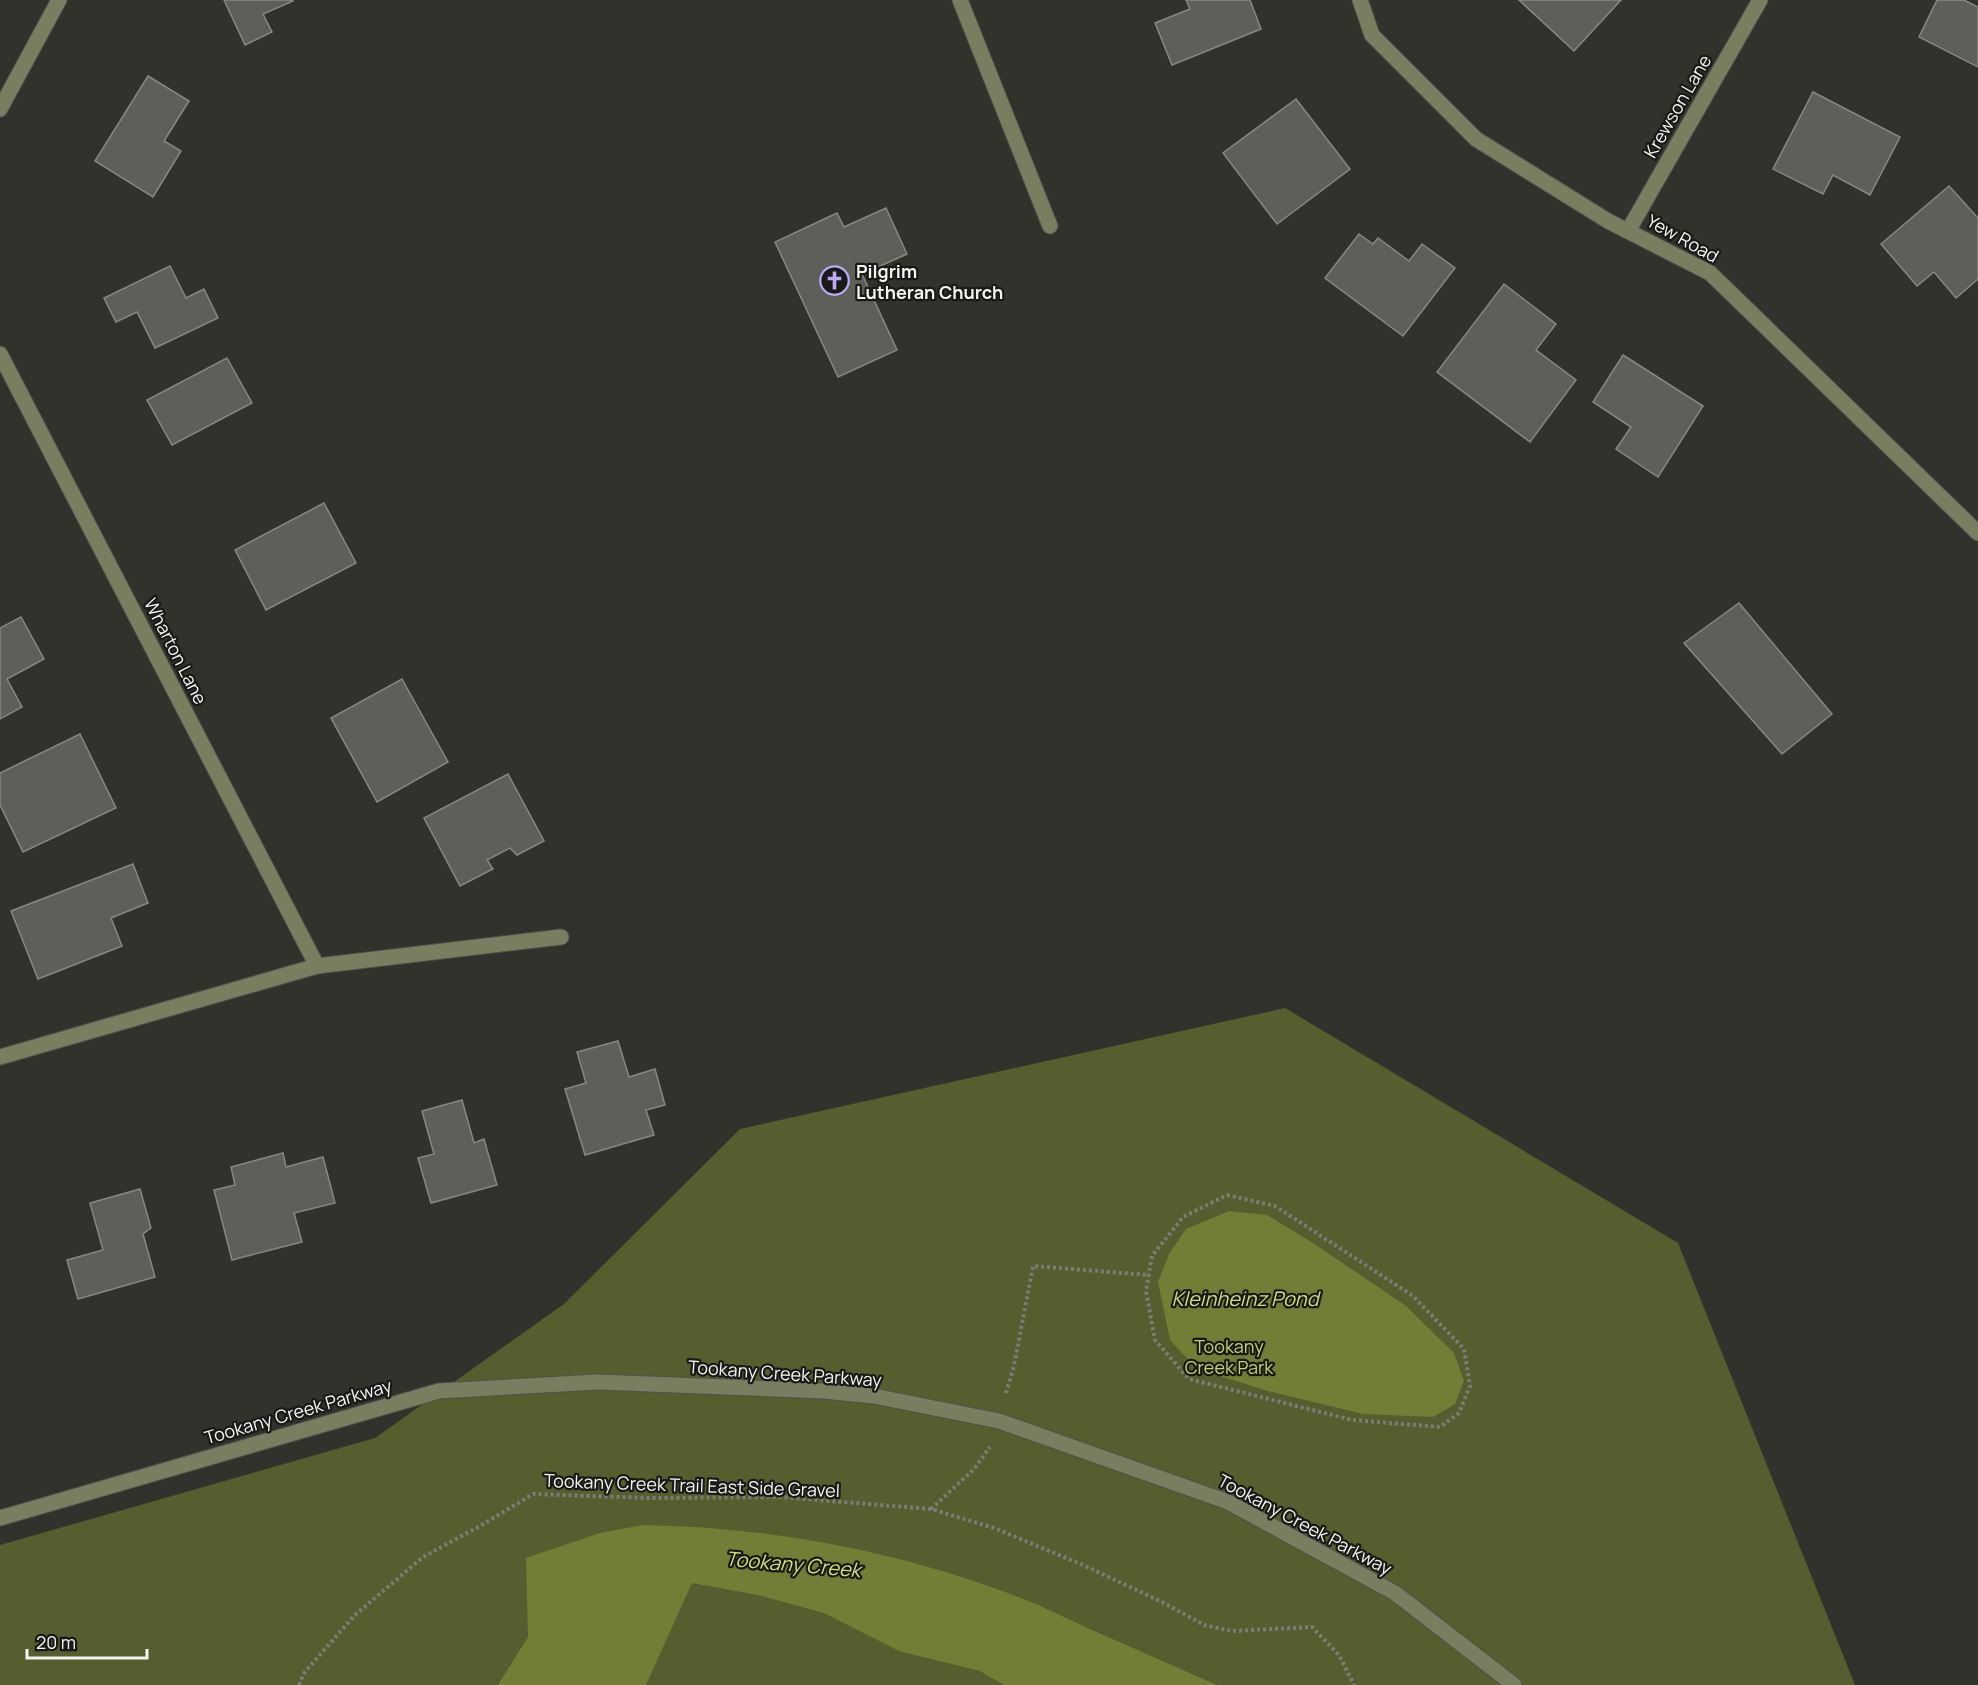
<svg xmlns="http://www.w3.org/2000/svg" width="1978" height="1685" font-family="Manrope,sans-serif">
  <rect width="100%" height="100%" fill="#31322c"/>
  <!-- green -->
  <polygon fill="#575d2e" points="1285,1008 1678,1243 1855,1685 0,1685 0,1545 375,1438 564,1304 740,1129"/>
  <!-- water -->
  <g fill="#747d35">
    <polygon points="1229,1211 1267,1215 1316,1245 1406,1306 1454,1353 1464,1381 1455,1404 1433,1417 1363,1414 1268,1391 1197,1369 1170,1340 1158,1282 1169,1254 1186,1229"/>
    <path d="M643 1525C773 1527 904 1552 1026 1600 1048 1609 1070 1620 1092 1630 1134 1648 1175 1667 1217 1685H1004L980 1671 899 1651 824 1613 758 1595 692 1583 646 1685H498L528 1637 526 1558 600 1533Z"/>
  </g>
  <!-- building -->
  <g fill="#5d5f58" stroke="#868881" stroke-width="1.5">
    <polygon points="224,0 292,0 293,1 263,14 272,32 245,45"/>
    <polygon points="1186,0 1250,0 1261,29 1172,65 1155,23 1190,9"/>
    <polygon points="1519,0 1621,0 1574,51"/>
    <polygon points="1937,0 1964,0 1978,7 1978,67 1919,37"/>
    <polygon points="148,76 189,101 164,141 181,151 153,197 95,161"/>
    <polygon points="1813,92 1900,137 1870,195 1833,175 1823,194 1773,169"/>
    <polygon points="1296,99 1350,169 1277,224 1223,153"/>
    <polygon points="1949,186 1978,218 1978,279 1956,298 1934,272 1917,286 1881,244"/>
    <polygon points="886,208 907,254 862,274 897,350 838,377 775,242 837,213 844,227"/>
    <polygon points="1359,234 1373,244 1378,238 1409,261 1422,244 1455,268 1403,336 1325,278"/>
    <polygon points="170,266 186,298 204,289 218,318 155,348 137,312 116,322 104,298"/>
    <polygon points="1504,284 1556,324 1536,350 1576,380 1530,442 1437,372"/>
    <polygon points="1623,355 1703,406 1658,477 1616,449 1631,427 1593,402"/>
    <polygon points="227,358 252,403 172,445 147,400"/>
    <polygon points="324,503 356,563 266,610 235,550"/>
    <polygon points="1739,603 1832,714 1782,754 1684,643"/>
    <polygon points="21,617 44,659 7,679 22,707 0,719 0,628"/>
    <polygon points="402,679 448,762 377,802 331,718"/>
    <polygon points="80,734 116,808 23,852 0,805 0,773"/>
    <polygon points="508,774 544,841 517,855 510,848 487,860 493,869 460,886 424,818"/>
    <polygon points="133,864 148,903 111,918 122,946 38,979 11,911"/>
    <polygon points="618,1041 629,1077 655,1069 665,1105 646,1110 654,1135 585,1155 565,1089 586,1083 577,1052"/>
    <polygon points="462,1100 474,1143 484,1139 497,1185 431,1203 418,1158 434,1154 422,1111"/>
    <polygon points="283,1153 286,1167 323,1157 335,1203 294,1213 302,1242 232,1260 214,1190 235,1185 231,1167"/>
    <polygon points="140,1189 151,1228 143,1234 155,1277 78,1299 67,1260 103,1250 90,1203"/>
  </g>
  <g fill="none" stroke-linecap="round" stroke-linejoin="round">
    <defs>
      <g id="minor">
        <polyline points="960,0 1050,226"/>
        <polyline points="1360,0 1372,35 1476,139 1608,221 1710,273 1978,533"/>
        <polyline points="0,109 59,0"/>
        <polyline points="1628,231 1760,0"/>
        <polyline points="0,354 317,966"/>
        <polyline points="0,1057 317,966 561,937"/>
        <polyline points="0,1518 439,1391 598,1382 824,1391 874,1396 999,1421 1228,1502 1395,1593 1514,1685"/>
      </g>
    </defs>
    <!-- minor casing -->
    <use href="#minor" stroke="#50514b" stroke-width="17"/>
    <!-- path -->
    <g stroke="#7b7c76" stroke-width="4" stroke-dasharray="3 3" stroke-linecap="butt">
      <polygon points="1227,1195 1275,1206 1413,1296 1464,1349 1470,1386 1459,1413 1440,1427 1352,1420 1189,1379 1155,1340 1146,1291 1152,1256 1183,1217"/>
      <polyline points="1006,1393 1014,1366 1033,1266 1149,1275"/>
      <polyline points="931,1509 974,1469 990,1447"/>
      <polyline points="299,1685 304,1673 354,1616 423,1557 480,1526 533,1494 650,1498 780,1497 931,1509 994,1528 1083,1565 1162,1602 1204,1625 1232,1631 1312,1627 1339,1655 1354,1685"/>
    </g>
    <!-- minor -->
    <use href="#minor" stroke="#7a7e61" stroke-width="15"/>
  </g>
  <!-- icons -->
  <defs>
    <symbol id="church-ring" viewBox="-11 -11 22 22"><circle r="9.5" fill="#191a17" stroke="#bca9f5" stroke-width="1.5"/><path d="M-1.2-6h2.4v3.5h3.3v2.4h-3.3V6h-2.4V-.1h-3.3v-2.4h3.3Z" fill="#bca9f5"/></symbol>
  </defs>
  <g fill-rule="evenodd">
    <use href="#church-ring" x="818" y="264" width="33" height="33"/>
  </g>
  <g text-anchor="middle" dominant-baseline="central" stroke-width="4.5" stroke-linejoin="round" paint-order="stroke">
    <!-- street labels -->
    <g font-size="18" fill="#f3f4f0" stroke="#191a17">
      <text transform="translate(1677 106) rotate(-60)">Krewson Lane</text>
      <text transform="translate(1683 238) rotate(29)">Yew Road</text>
      <text transform="translate(176 651) rotate(63)">Wharton Lane</text>
      <text transform="translate(785 1373) rotate(4)">Tookany Creek Parkway</text>
      <text transform="translate(298 1411) rotate(-16)">Tookany Creek Parkway</text>
      <text transform="translate(692 1485) rotate(2)">Tookany Creek Trail East Side Gravel</text>
      <text transform="translate(1305 1524) rotate(28)">Tookany Creek Parkway</text>
    </g>
    <!-- poi labels -->
    <g font-size="18" font-weight="bold" fill="#f3f4f0" stroke="#191a17" text-anchor="start">
      <text x="856" y="271">Pilgrim<tspan x="856" dy="21">Lutheran Church</tspan></text>
    </g>
    <!-- park labels -->
    <g font-size="18" fill="#c5d26e" stroke="#191a17">
      <text x="1229" y="1346">Tookany<tspan x="1229" dy="21">Creek Park</tspan></text>
    </g>
    <!-- water labels -->
    <g font-size="20" font-style="italic" fill="#d2df7b" stroke="#191a17">
      <text x="1245" y="1298">Kleinheinz Pond</text>
      <text transform="translate(793 1564) rotate(5)">Tookany Creek</text>
    </g>
  </g>
  <!-- scale -->
  <path d="M27 1649v9h120v-9" fill="none" stroke="#f3f4f0" stroke-width="3"/>
  <text x="36" y="1649" font-size="18" fill="#f3f4f0" stroke="#191a17" stroke-width="4.5" paint-order="stroke">20 m</text>
</svg>
